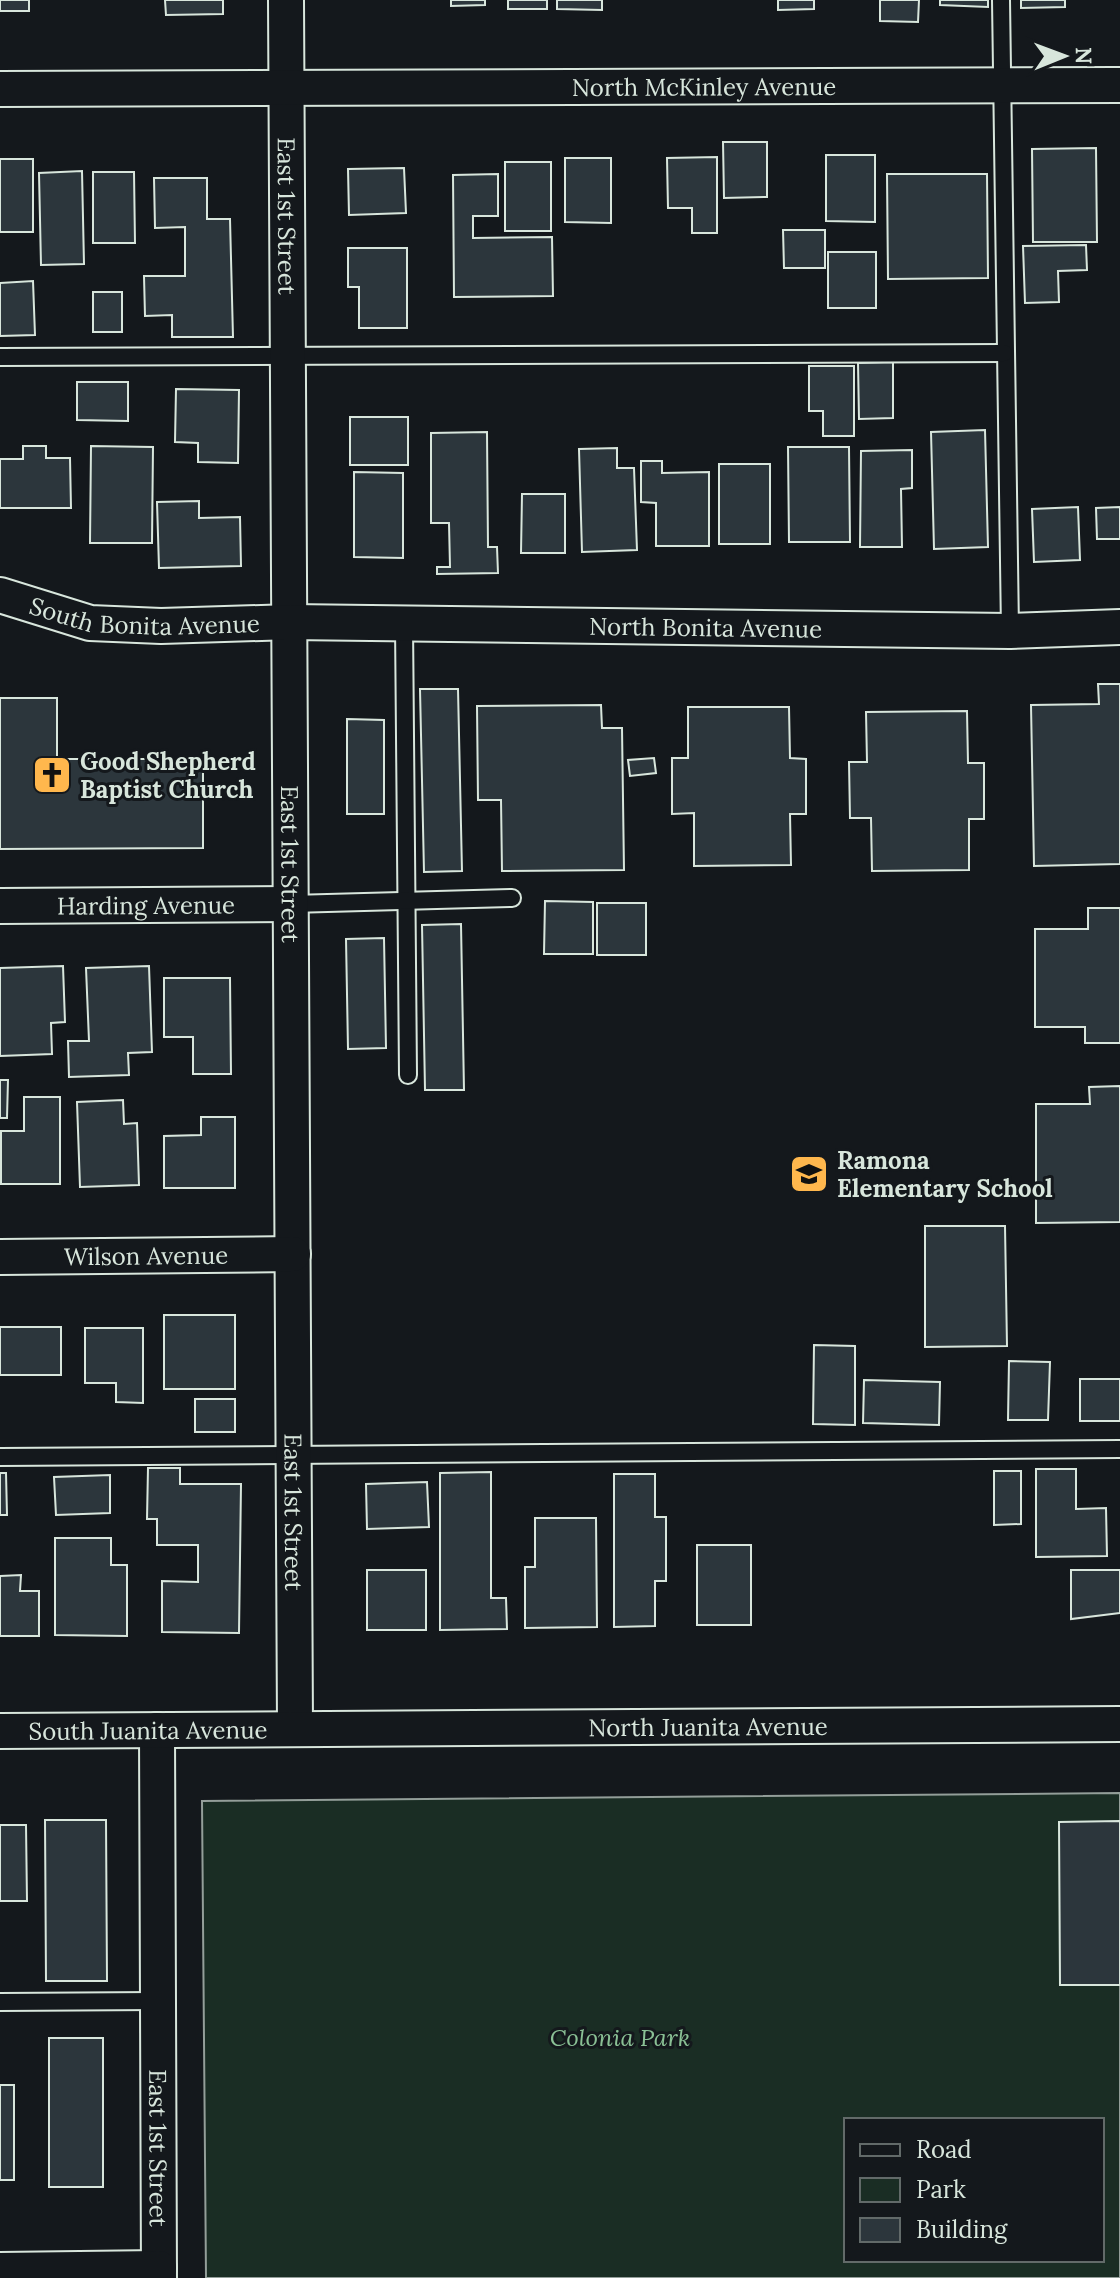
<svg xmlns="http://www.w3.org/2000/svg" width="1120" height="2278" font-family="Lora,serif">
  <rect width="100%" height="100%" fill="#14181c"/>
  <!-- green -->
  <path fill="#1a2d24" stroke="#939e99" stroke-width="2" fill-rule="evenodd" d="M1120 1793V2278H206L202 1801ZM846 2120H1102V2260H846Z"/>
  <!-- building -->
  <g fill="#2c363c" stroke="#d8e6dc" stroke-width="2">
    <rect x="0" y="0" width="29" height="11"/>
    <polygon points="165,0 223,0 223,14 166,15"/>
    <polygon points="451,0 485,0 485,5 451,6"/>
    <rect x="508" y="0" width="39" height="9"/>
    <polygon points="557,0 602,0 602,10 557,9"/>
    <polygon points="778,0 814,0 814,9 778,10"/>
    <polygon points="880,0 919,0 918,22 880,21"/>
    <polygon points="940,0 988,0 988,7 940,5"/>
    <polygon points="1021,0 1065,0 1065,7 1021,8"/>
    <polygon points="723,142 767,142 767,197 724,198"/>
    <polygon points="1096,148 1097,242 1033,242 1032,149"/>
    <polygon points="826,155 875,155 875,222 826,221"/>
    <polygon points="717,157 717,233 692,233 692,208 668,208 667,158"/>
    <polygon points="565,158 611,158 611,223 565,222"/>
    <rect x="0" y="159" width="33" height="73"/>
    <rect x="505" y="162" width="46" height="69"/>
    <polygon points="404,168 406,213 349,215 348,169"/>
    <polygon points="82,171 84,264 41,265 39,173"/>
    <polygon points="93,172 134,172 135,243 93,243"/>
    <polygon points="498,174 498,216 473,216 473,238 552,237 553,296 454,297 453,175"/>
    <polygon points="887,174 987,174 988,278 888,279"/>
    <polygon points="154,178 207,178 207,219 230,219 233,337 172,337 172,315 145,316 144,276 185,276 185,227 155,228"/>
    <polygon points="783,230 825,230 825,268 784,268"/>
    <polygon points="1086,245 1087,270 1058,271 1059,302 1025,303 1023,246"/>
    <polygon points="348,248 407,248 407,328 359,328 359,287 348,287"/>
    <rect x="828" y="252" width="48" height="56"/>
    <polygon points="33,281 35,335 0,336 0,283"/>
    <rect x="93" y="292" width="29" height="40"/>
    <polygon points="893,362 893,418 859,419 858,363"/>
    <polygon points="809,366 854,366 854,436 823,436 823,411 809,411"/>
    <polygon points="77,382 128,382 128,421 77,420"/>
    <polygon points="176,389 239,390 238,463 198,462 198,443 175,442"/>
    <rect x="350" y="417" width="58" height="48"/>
    <polygon points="985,430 988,547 934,549 931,432"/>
    <polygon points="487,432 488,547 497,547 498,573 437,574 437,567 450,567 449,523 431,523 431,433"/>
    <polygon points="23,446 46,446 46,458 70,458 71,508 0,508 0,459 23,459"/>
    <polygon points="91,446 153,447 152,543 90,543"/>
    <polygon points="788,447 849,447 850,542 789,542"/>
    <polygon points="617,448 617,468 634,468 637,550 582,552 579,449"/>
    <polygon points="912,450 912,488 901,489 902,547 860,547 861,451"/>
    <polygon points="641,461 662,461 662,473 709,472 709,546 656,546 656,503 641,502"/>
    <rect x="719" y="464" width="51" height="80"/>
    <polygon points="354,472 403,473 403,558 354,557"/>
    <polygon points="522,494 565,494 565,553 521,553"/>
    <polygon points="199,501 199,518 240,517 241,566 159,568 157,502"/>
    <polygon points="1078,507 1080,560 1034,562 1032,509"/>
    <polygon points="1120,507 1120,539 1097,539 1096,508"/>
    <polygon points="1098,684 1120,684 1120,864 1034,866 1031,705 1099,704"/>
    <polygon points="420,689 458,689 462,871 424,872"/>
    <polygon points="0,698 57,698 57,759 203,759 203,848 0,849"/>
    <polygon points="601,705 602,728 622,728 624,870 502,871 501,800 478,800 477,706"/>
    <polygon points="688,707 789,707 790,758 806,759 806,814 790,814 791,865 694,866 694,813 672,814 672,758 688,758"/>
    <polygon points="967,711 968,763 984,763 984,819 969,819 969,870 872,871 871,818 850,818 849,762 867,762 866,712"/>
    <polygon points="347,719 384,720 384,814 347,814"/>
    <polygon points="654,758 656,773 630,776 628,760"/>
    <polygon points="545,901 593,902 593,954 544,954"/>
    <rect x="597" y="903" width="49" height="52"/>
    <polygon points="1088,908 1120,908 1120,1043 1085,1043 1085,1027 1035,1027 1035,929 1088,929"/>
    <polygon points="461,924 464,1090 425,1090 422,925"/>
    <polygon points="384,938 386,1048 348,1049 346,939"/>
    <polygon points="63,966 65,1022 51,1023 52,1054 0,1056 0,968"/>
    <polygon points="149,966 152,1052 128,1053 129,1075 69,1077 68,1041 89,1041 86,968"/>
    <polygon points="164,978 230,978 231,1074 193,1074 193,1037 164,1037"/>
    <polygon points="0,1080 8,1080 7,1118 0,1118"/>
    <polygon points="1120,1086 1120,1222 1036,1223 1036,1104 1090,1104 1089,1087"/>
    <polygon points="24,1097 60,1097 60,1184 1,1184 1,1131 24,1131"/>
    <polygon points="123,1100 124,1124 137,1123 139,1185 80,1187 77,1102"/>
    <polygon points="201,1117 235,1117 235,1188 164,1188 164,1136 201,1135"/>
    <polygon points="925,1226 1005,1226 1007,1346 925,1347"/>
    <rect x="164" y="1315" width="71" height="74"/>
    <rect x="0" y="1327" width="61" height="48"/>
    <polygon points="85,1328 143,1328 143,1403 116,1402 116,1383 85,1383"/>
    <polygon points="814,1345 855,1346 855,1425 813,1424"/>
    <polygon points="1009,1361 1050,1362 1048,1420 1008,1420"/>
    <rect x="1080" y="1379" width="40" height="42"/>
    <polygon points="864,1380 940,1382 939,1425 863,1423"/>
    <rect x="195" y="1399" width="40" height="33"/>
    <polygon points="148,1468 180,1468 180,1484 241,1484 239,1633 162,1632 162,1581 198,1582 198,1545 157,1545 157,1519 147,1519"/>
    <polygon points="1036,1469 1076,1469 1076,1509 1106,1508 1107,1556 1036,1557"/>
    <polygon points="994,1471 1021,1471 1021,1524 994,1525"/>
    <polygon points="491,1472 491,1598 506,1598 507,1629 440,1630 440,1473"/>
    <polygon points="0,1473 6,1473 7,1515 0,1515"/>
    <polygon points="614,1474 655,1474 655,1517 666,1517 666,1581 655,1581 655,1626 614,1627"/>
    <polygon points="110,1475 110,1513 56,1515 54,1477"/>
    <polygon points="427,1482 429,1527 367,1529 366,1484"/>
    <polygon points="535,1518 596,1518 597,1627 525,1628 525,1567 535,1567"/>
    <polygon points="55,1538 111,1538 111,1565 127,1565 127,1636 55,1635"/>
    <rect x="697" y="1545" width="54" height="80"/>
    <rect x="367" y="1570" width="59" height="60"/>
    <polygon points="1071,1570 1120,1570 1120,1613 1071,1619"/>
    <polygon points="21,1575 20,1591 39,1591 39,1636 0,1636 0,1576"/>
    <polygon points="45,1820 106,1820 107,1981 46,1981"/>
    <polygon points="1120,1821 1120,1985 1060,1985 1059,1822"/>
    <polygon points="0,1825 26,1825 27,1901 0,1901"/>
    <rect x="49" y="2038" width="54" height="149"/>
    <rect x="0" y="2085" width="14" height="95"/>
  </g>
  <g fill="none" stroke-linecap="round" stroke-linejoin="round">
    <defs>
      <g id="lane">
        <polyline points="1001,0 1010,631"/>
        <polyline points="0,357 1004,353"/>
        <polyline points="404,623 408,1075"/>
        <polyline points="291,904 512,898"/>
        <polyline points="0,1457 1120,1449"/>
        <polyline points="0,2002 156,2001"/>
      </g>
      <g id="street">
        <path id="s1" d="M286 0 295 1726"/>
        <path id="s2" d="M0 89 1120 85"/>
        <path id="s3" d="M0 595 90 623 161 626 291 622 1010 631 1120 627"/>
        <path id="s4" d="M0 906 291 904"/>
        <path id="s5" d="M0 1257 293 1254"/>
        <path id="s6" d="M157 1730 159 2278"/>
        <path id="s7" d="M0 1731 1120 1724"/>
        <polyline points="0,2270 159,2268"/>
      </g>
    </defs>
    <!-- lane casing -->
    <use href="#lane" stroke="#d8e6dc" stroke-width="20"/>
    <!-- street casing -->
    <use href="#street" stroke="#d8e6dc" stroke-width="38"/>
    <!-- lane -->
    <use href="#lane" stroke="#14181c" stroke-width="16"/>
    <!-- street -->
    <use href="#street" stroke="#14181c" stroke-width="34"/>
  </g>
  <!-- icons -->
  <defs>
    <symbol id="church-square" viewBox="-11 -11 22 22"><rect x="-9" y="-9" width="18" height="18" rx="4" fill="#ffb74d" stroke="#14181c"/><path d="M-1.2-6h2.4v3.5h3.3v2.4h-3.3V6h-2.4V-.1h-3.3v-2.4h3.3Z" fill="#111"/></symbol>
    <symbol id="school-square" viewBox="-11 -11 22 22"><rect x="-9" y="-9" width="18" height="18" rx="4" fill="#ffb74d" stroke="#14181c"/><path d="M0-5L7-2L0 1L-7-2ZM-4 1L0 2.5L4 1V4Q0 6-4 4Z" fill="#111"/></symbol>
  </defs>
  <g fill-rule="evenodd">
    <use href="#church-square" x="30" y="753" width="44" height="44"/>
    <use href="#school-square" x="787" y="1152" width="44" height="44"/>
  </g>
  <g text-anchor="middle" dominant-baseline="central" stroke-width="6" stroke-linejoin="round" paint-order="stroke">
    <!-- street labels -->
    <g font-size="24" fill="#d8e6dc" stroke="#14181c">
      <text stroke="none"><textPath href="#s2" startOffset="704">North McKinley Avenue</textPath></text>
      <text stroke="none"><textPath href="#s1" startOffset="216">East 1st Street</textPath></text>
      <text stroke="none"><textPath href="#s3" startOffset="148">South Bonita Avenue</textPath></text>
      <text stroke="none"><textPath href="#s3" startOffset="710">North Bonita Avenue</textPath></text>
      <text stroke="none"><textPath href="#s1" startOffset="864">East 1st Street</textPath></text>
      <text stroke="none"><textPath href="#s4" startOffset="146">Harding Avenue</textPath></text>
      <text stroke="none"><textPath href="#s5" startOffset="146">Wilson Avenue</textPath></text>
      <text stroke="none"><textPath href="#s1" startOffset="1512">East 1st Street</textPath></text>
      <text stroke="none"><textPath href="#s7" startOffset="708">North Juanita Avenue</textPath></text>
      <text stroke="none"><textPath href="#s7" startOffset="148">South Juanita Avenue</textPath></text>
      <text stroke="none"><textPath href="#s6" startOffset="418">East 1st Street</textPath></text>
    </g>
    <!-- poi labels -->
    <g font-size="24" font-weight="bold" fill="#d8e6dc" stroke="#14181c" text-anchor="start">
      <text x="80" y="761">Good Shepherd<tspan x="80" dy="28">Baptist Church</tspan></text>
      <text x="837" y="1160">Ramona<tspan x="837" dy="28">Elementary School</tspan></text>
    </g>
    <!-- park labels -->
    <g font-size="24" font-style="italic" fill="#8ac095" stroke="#14181c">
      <text x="620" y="2037">Colonia Park</text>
    </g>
  </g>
  <!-- legend -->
  <rect x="844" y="2118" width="260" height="144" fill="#14181c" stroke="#626a69" stroke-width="2"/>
  <rect x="860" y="2144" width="40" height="12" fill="#14181c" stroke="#626a69" stroke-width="2"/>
  <text x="916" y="2158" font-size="24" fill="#d8e6dc">Road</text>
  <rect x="860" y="2178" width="40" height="24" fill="#1a2d24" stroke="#626a69" stroke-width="2"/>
  <text x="916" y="2198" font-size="24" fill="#d8e6dc">Park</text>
  <rect x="860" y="2218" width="40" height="24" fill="#2c363c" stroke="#626a69" stroke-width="2"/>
  <text x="916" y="2238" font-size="24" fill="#d8e6dc">Building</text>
  <!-- north arrow -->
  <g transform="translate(1064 56) rotate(89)" stroke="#14181c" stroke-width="6" paint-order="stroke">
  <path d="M0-6L14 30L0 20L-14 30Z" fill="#d8e6dc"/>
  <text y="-12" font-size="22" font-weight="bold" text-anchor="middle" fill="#d8e6dc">N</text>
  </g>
</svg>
